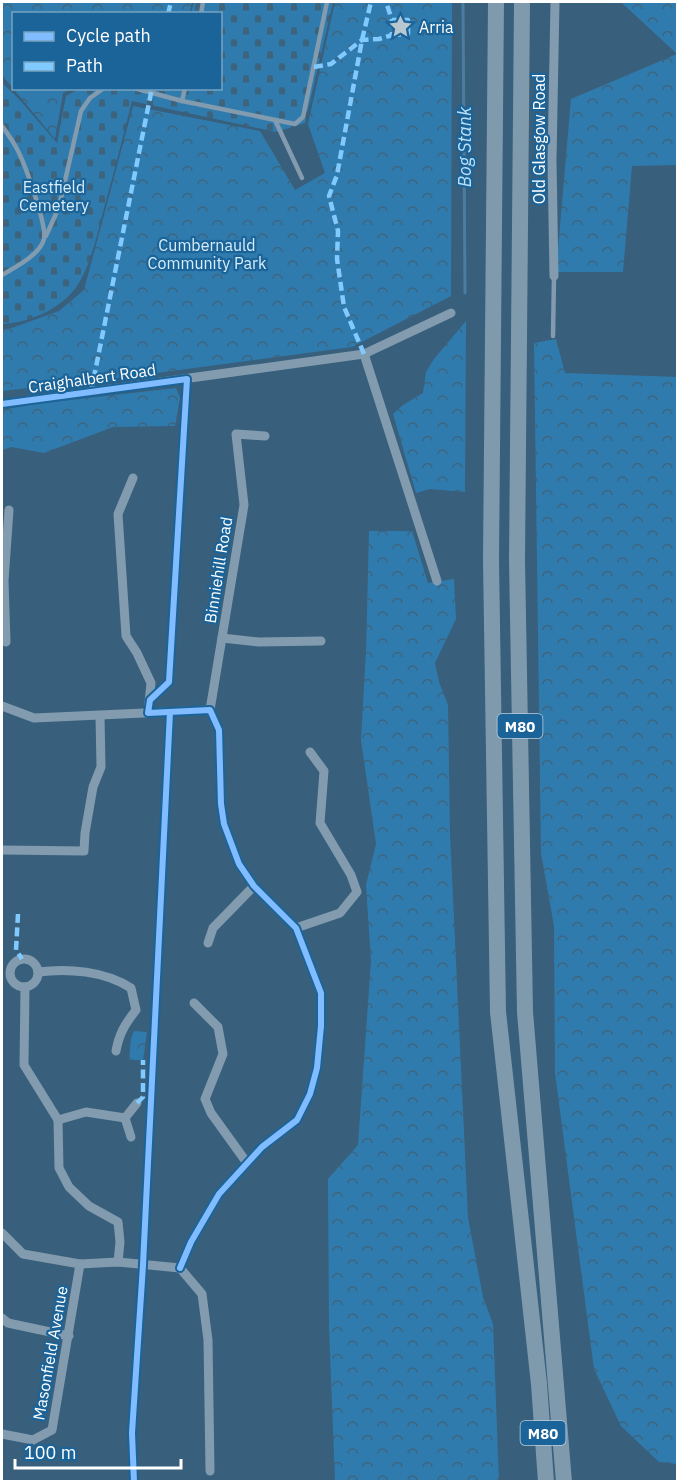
<svg xmlns="http://www.w3.org/2000/svg" width="679" height="1483" font-family="'IBM Plex Sans',sans-serif">
  <defs>
    <pattern id="forest-crowns" width="20" height="18" patternUnits="userSpaceOnUse" patternTransform="scale(1.5)"><rect width="20" height="18" fill="#307bae"/><path d="M2 6a3 3 0 1 1 6 0M12 15a3 3 0 1 1 6 0" fill="none" stroke="#3e647d"/></pattern>
    <pattern id="cemetery-stones" width="16" height="16" patternUnits="userSpaceOnUse" patternTransform="scale(1.5)"><rect width="16" height="16" fill="#307bae"/><path d="M2 7V4a2 2 0 0 1 4 0v3zM10 15v-3a2 2 0 0 1 4 0v3z" fill="#3e647d"/></pattern>
  </defs>
  <rect width="100%" height="100%" fill="#385f7c"/>
  <!-- forest -->
  <g fill="url(#forest-crowns)">
    <polygon points="2,2 192,2 190,13 14,14 14,88 70,89 63,93 55,139 2,75"/>
    <polygon points="335,2 452,2 451,296 352,347 134,376 2,391 2,329 12,328 59,311 84,290 133,106 260,131 295,190 325,173 308,124"/>
    <polygon points="621,2 677,2 677,54"/>
    <polygon points="677,54 677,165 632,166 623,272 556,272 571,99"/>
    <polygon points="466,321 465,492 430,489 416,493 393,414 403,405 423,393 426,372 434,359"/>
    <polygon points="556,339 565,373 677,377 677,1464 659,1462 621,1426 594,1369 555,1073 554,926 541,853 534,343"/>
    <polygon points="176,388 180,398 175,426 113,427 44,453 11,447 2,450 2,410 35,404"/>
    <polygon points="369,531 412,531 428,583 454,579 456,619 435,663 439,682 448,705 450,834 468,1218 483,1297 493,1324 499,1481 335,1481 329,1326 328,1179 358,1145 371,961 366,885 376,844 361,740 366,651"/>
    <polygon points="134,1031 147,1032 143,1060 129,1060 131,1039"/>
  </g>
  <!-- cemetery -->
  <path fill="url(#cemetery-stones)" d="M194 2H333L305 123 276 132 132 101C123 137 114 172 104 208 97 234 92 263 77 286 61 309 29 323 2 324V83L17 97 57 143 66 96 79 89 220 88V14L191 13Z"/>
  <g fill="none" stroke-linecap="round" stroke-linejoin="round">
    <!-- stream -->
    <polyline stroke="#4c7da1" stroke-width="3" points="463,2 465,293"/>
    <!-- service -->
    <g stroke="#829bae" stroke-width="4.5">
      <polyline points="201,14 203,2"/>
      <polyline points="134,88 182,101 295,124 303,117 327,2"/>
      <polyline points="182,101 185,88"/>
      <polyline points="275,120 302,178"/>
      <path d="M2 126C7 133 13 141 17 149 25 164 47 225 44 239 40 255 14 268 2 275"/>
      <polyline points="46,236 59,207 81,111 90,98 104,88"/>
      <polyline points="553,336 554,276"/>
    </g>
    <!-- minor -->
    <g stroke="#829bae" stroke-width="9">
      <polyline points="554,276 552,160 555,2"/>
      <polyline points="364,354 437,581"/>
      <polyline points="2,404 364,354 451,313"/>
      <polyline points="133,478 118,514 126,636 137,653 151,683 148,713"/>
      <polyline points="222,638 259,642 321,641"/>
      <polyline points="6,642 4,581 9,510"/>
      <polyline points="2,706 34,718 210,710 219,730 221,804 224,824 239,864 254,886 296,928 321,993 321,1026 317,1068 310,1094 297,1120 262,1147 219,1194 191,1242 180,1268"/>
      <polyline points="210,710 244,505 236,434 265,436"/>
      <polyline points="2,850 84,851 85,833 93,787 101,767 100,716"/>
      <polyline points="296,928 340,913 357,892 351,875 320,823 324,771 310,752"/>
      <polyline points="208,943 213,928 254,886"/>
      <circle cx="24" cy="973" r="14"/>
      <path d="M38 972C68 968 105 971 131 988L136 1010C125 1024 119 1034 116 1051"/>
      <polyline points="25,987 24,1065 58,1120 59,1168 69,1187 89,1206 118,1222 120,1242 118,1262"/>
      <polyline points="194,1003 218,1027 223,1054 205,1099 211,1113 247,1163"/>
      <polyline points="58,1120 86,1112 125,1118"/>
      <polyline points="131,1137 125,1118 137,1103"/>
      <polyline points="2,1233 23,1254 80,1264 118,1262 180,1268 202,1294 208,1340 210,1471"/>
      <polyline points="2,1318 8,1323 69,1336"/>
      <polyline points="2,1434 33,1440 52,1430 80,1264"/>
    </g>
    <!-- motorway -->
    <g stroke="#809aad" stroke-width="16">
      <polyline points="496,2 491,560 498,1012 539,1384 546,1482"/>
      <polyline points="522,2 517,560 525,1012 564,1482"/>
    </g>
    <!-- quiet -->
    <g stroke="#80caff" stroke-width="4.5" stroke-dasharray="9 4.5" stroke-linecap="butt">
      <polyline points="168,14 171,2"/>
      <polyline points="392,35 408,34 408,20 392,20"/>
      <polyline points="314,67 331,64 362,40 379,39 392,35 392,20 386,2"/>
      <polyline points="364,354 344,307 337,259 338,231 329,196 337,175 362,40 371,2"/>
      <polyline points="91,392 152,88"/>
      <polyline points="18,914 16,950 22,959"/>
      <polyline points="137,1103 143,1097 143,1060"/>
    </g>
    <defs>
      <g id="cycleway">
        <polyline points="2,404 187,379 169,682 150,700 148,713 210,710 219,730 221,804 224,824 239,864 254,886 296,928 321,993 321,1026 317,1068 310,1094 297,1120 262,1147 219,1194 191,1242 180,1268"/>
        <polyline points="134,1482 132,1433 143,1265 170,712"/>
      </g>
    </defs>
    <!-- cycleway casing -->
    <use href="#cycleway" stroke="#1b6499" stroke-width="10"/>
    <!-- cycleway -->
    <use href="#cycleway" stroke="#80bcff" stroke-width="6"/>
  </g>
  <!-- icons -->
  <defs>
    <symbol id="sight-bare" viewBox="-9 -9 18 18"><path d="M0-6L1.8-2.2L6-1.7L2.9 1.2L3.7 5.4L0 3.3L-3.7 5.4L-2.9 1.2L-6-1.7L-1.8-2.2Z" fill="#b9c7d1" stroke="#1b6499" stroke-width="2.5" paint-order="stroke"/></symbol>
  </defs>
  <g fill-rule="evenodd">
    <use href="#sight-bare" x="384" y="10" width="33" height="33"/>
  </g>
  <g text-anchor="middle" dominant-baseline="central" stroke-width="4.5" stroke-linejoin="round" paint-order="stroke">
    <!-- shield labels -->
    <g fill="#1b6499" stroke="#bbd0e0" stroke-width="1.5">
      <rect x="497.5" y="714" width="45" height="24" rx="4.5"/>
      <rect x="520.5" y="1421" width="45" height="24" rx="4.5"/>
    </g>
    <g font-size="15" font-weight="bold" fill="#fff">
      <text x="520" y="726">M80</text>
      <text x="543" y="1433">M80</text>
    </g>
    <!-- poi labels -->
    <g font-size="16" fill="#fff" stroke="#1b6499" text-anchor="start">
      <text x="419" y="27">Arria</text>
    </g>
    <!-- street labels -->
    <g font-size="16" fill="#fff" stroke="#1b6499">
      <text transform="translate(539 139) rotate(-90)">Old Glasgow Road</text>
      <text transform="translate(92 378) rotate(-8)">Craighalbert Road</text>
      <text transform="translate(218 570) rotate(-81)">Binniehill Road</text>
      <text transform="translate(50 1353) rotate(-80)">Masonfield Avenue</text>
    </g>
    <!-- park labels -->
    <g font-size="16" fill="#d7edfb" stroke="#1b6499">
      <text x="54" y="187">Eastfield<tspan x="54" dy="18">Cemetery</tspan></text>
      <text x="207" y="245">Cumbernauld<tspan x="207" dy="18">Community Park</tspan></text>
    </g>
    <!-- water labels -->
    <g font-size="18" font-style="italic" fill="#bde0f7" stroke="#1b6499">
      <text transform="translate(464 147) rotate(-90)">Bog Stank</text>
    </g>
  </g>
  <!-- border -->
  <rect width="679" height="1483" fill="none" stroke="#ffffff" stroke-width="6"/>
  <!-- legend -->
  <rect x="12" y="12" width="210" height="78" fill="#1b6499" stroke="#76a2c2" stroke-width="1.5"/>
  <rect x="24" y="32" width="30" height="9" fill="#80bcff" stroke="#76a2c2" stroke-width="1.5"/>
  <text x="66" y="42" font-size="18" fill="#ffffff">Cycle path</text>
  <rect x="24" y="62" width="30" height="9" fill="#80caff" stroke="#76a2c2" stroke-width="1.5"/>
  <text x="66" y="72" font-size="18" fill="#ffffff">Path</text>
  <!-- scale -->
  <path d="M15 1459v9h166v-9" fill="none" stroke="#ffffff" stroke-width="3"/>
  <text x="24" y="1459" font-size="18" fill="#ffffff" stroke="#1b6499" stroke-width="4.5" paint-order="stroke">100 m</text>
</svg>
